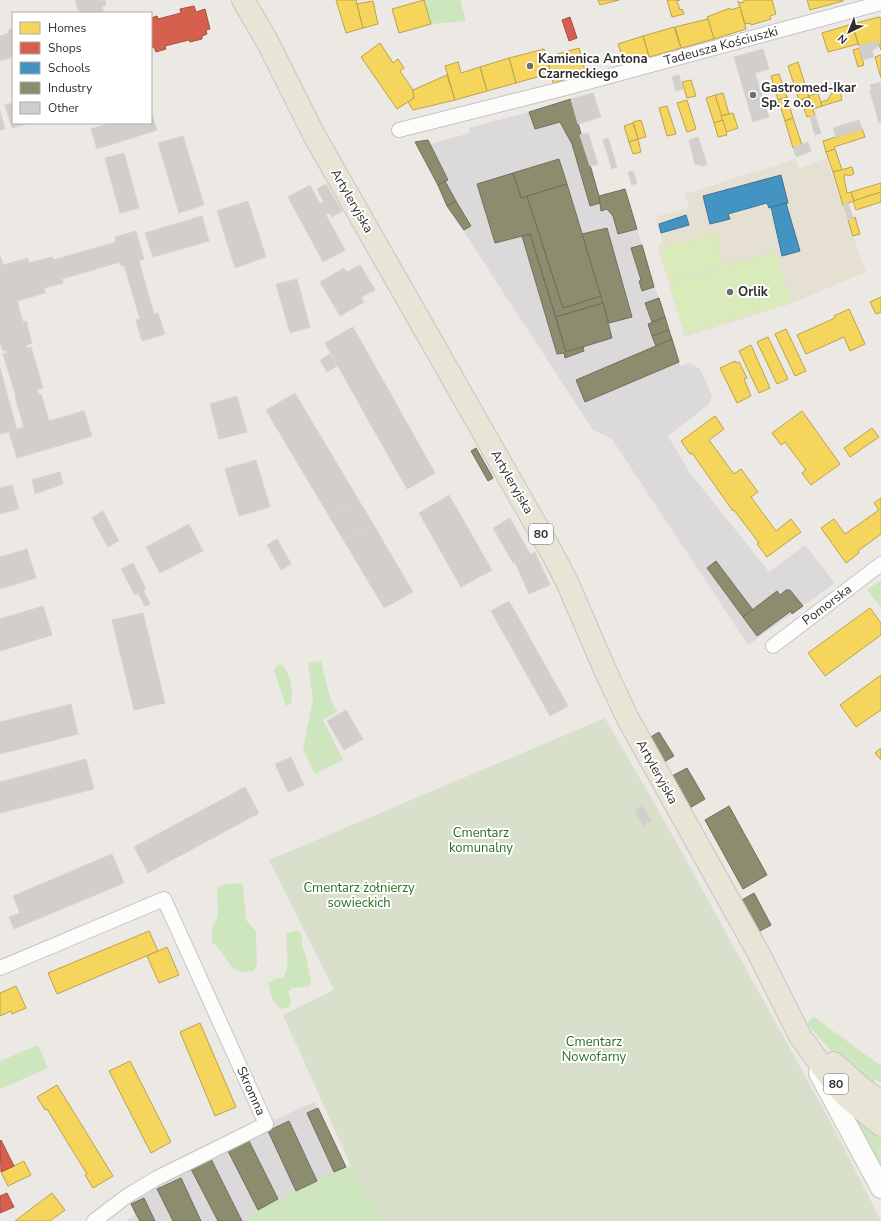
<svg xmlns="http://www.w3.org/2000/svg" width="881" height="1221" font-family="'Nunito Sans',sans-serif">
  <rect width="100%" height="100%" fill="#ece8e4"/>
  <!-- industrial -->
  <g fill="#dcd9db">
    <polygon points="529,112 535,129 560,122 572,144 589,206 600,203 601,211 607,209 613,216 618,233 637,229 679,362 681,366 689,363 700,369 712,396 709,404 668,436 690,473 769,572 805,545 835,583 748,645 612,439 593,430 447,206 415,142 428,140 430,144 470,133 469,128"/>
    <polygon points="314,1102 346,1167 258,1210 245,1221 126,1221 136,1214 127,1196 220,1145"/>
  </g>
  <!-- education -->
  <polygon fill="#e6e0d3" points="826,158 866,272 790,304 685,337 657,246 663,244 656,222 658,216 689,208 685,194 795,159 799,169"/>
  <!-- green -->
  <g fill="#cee6be">
    <polygon points="424,0 460,0 466,21 431,24"/>
    <polygon points="881,580 881,608 867,590"/>
    <polygon points="321,661 331,701 337,712 323,720 343,760 315,774 303,750 313,699 308,663"/>
    <path d="M277 665H283C290 674 294 692 291 703L286 706 274 671Z"/>
    <path d="M237 883 243 885 246 920 256 931 257 964 253 971C227 977 231 957 212 942V927C221 917 217 901 217 888L224 884Z"/>
    <path d="M296 931 302 934V946L306 956 311 983 308 987 292 988 288 992 291 1002 289 1008 280 1009 273 1001 268 983 275 979 282 978C293 967 284 948 287 933Z"/>
    <polygon points="814,1017 881,1066 881,1083 876,1079 873,1083 841,1062 808,1025 808,1022"/>
    <polygon points="38,1045 48,1068 0,1089 0,1061"/>
    <polygon points="840,1098 881,1131 881,1177"/>
    <polygon points="350,1166 382,1221 245,1221 258,1210 334,1172"/>
  </g>
  <!-- cemetery -->
  <polygon fill="#d8e0cc" points="605,718 664,820 836,1132 881,1221 382,1221 354,1173 283,1015 334,990 269,860"/>
  <!-- pitch -->
  <g fill="#d9eabb">
    <polygon points="715,233 724,265 670,281 661,248"/>
    <polygon points="775,251 791,302 685,334 670,283"/>
  </g>
  <!-- homes -->
  <g fill="#f6d55c" stroke="#baa34e">
    <polygon points="336,0 356,0 363,28 346,33"/>
    <polygon points="424,0 431,24 399,33 392,9"/>
    <polygon points="598,0 619,0 600,5"/>
    <polygon points="667,0 680,0 677,1 680,10 682,9 684,14 672,17"/>
    <polygon points="744,0 772,0 776,14 770,16 771,19 751,25 750,23 745,24 738,1 740,3 744,2"/>
    <polygon points="807,0 843,0 843,1 810,10"/>
    <polygon points="373,1 378,24 363,28 357,4"/>
    <polygon points="740,7 746,29 714,39 707,17 730,8 731,10"/>
    <polygon points="879,17 881,18 881,50 878,41 859,46 852,24"/>
    <polygon points="708,19 714,39 681,48 675,27"/>
    <polygon points="852,24 858,44 828,52 822,33"/>
    <polygon points="674,27 681,48 649,57 643,36"/>
    <polygon points="643,36 649,57 625,64 618,44"/>
    <polygon points="380,43 393,63 398,59 404,68 400,71 413,90 414,98 397,109 361,57"/>
    <polygon points="579,48 586,74 553,83 547,57"/>
    <polygon points="859,48 864,65 858,67 853,50"/>
    <polygon points="544,49 551,73 516,83 509,58"/>
    <polygon points="881,55 881,78 875,57"/>
    <polygon points="509,58 516,83 487,91 480,67"/>
    <polygon points="458,62 461,73 480,67 487,91 455,100 445,66"/>
    <polygon points="798,62 809,97 799,100 788,66"/>
    <polygon points="779,74 787,97 778,100 771,76"/>
    <polygon points="447,75 455,100 413,110 408,102 414,98 413,90"/>
    <polygon points="691,80 696,96 687,98 682,82"/>
    <polygon points="840,91 842,100 822,106 821,102 828,100 831,94"/>
    <polygon points="723,93 729,114 721,116 715,95"/>
    <polygon points="818,93 822,106 813,109 809,96"/>
    <polygon points="715,95 723,120 714,123 706,98"/>
    <polygon points="787,97 793,118 785,121 778,100"/>
    <polygon points="809,97 815,115 807,117 801,100"/>
    <polygon points="687,100 696,129 687,132 677,103"/>
    <polygon points="667,106 676,134 667,136 659,108"/>
    <polygon points="733,113 738,128 726,132 721,116"/>
    <polygon points="793,118 802,145 793,148 785,121"/>
    <polygon points="641,120 646,137 638,139 633,122"/>
    <polygon points="723,120 727,135 718,137 714,123"/>
    <polygon points="633,123 638,139 629,142 624,126"/>
    <polygon points="862,129 865,137 834,147 835,149 826,152 823,141"/>
    <polygon points="638,139 641,152 633,154 629,142"/>
    <polygon points="835,149 842,170 833,172 826,152"/>
    <polygon points="852,167 854,174 848,176 845,174 844,177 847,193 851,192 854,201 843,205 833,172"/>
    <polygon points="881,183 881,192 854,201 851,192"/>
    <polygon points="881,192 881,202 856,210 853,201"/>
    <polygon points="855,217 860,234 853,236 848,220"/>
    <polygon points="881,297 881,312 876,314 870,302"/>
    <polygon points="849,309 865,344 850,351 844,337 806,354 797,335 835,318 834,316"/>
    <polygon points="786,329 806,371 795,376 775,334"/>
    <polygon points="768,337 788,379 777,384 757,342"/>
    <polygon points="751,345 770,388 759,393 739,351"/>
    <polygon points="735,361 736,363 739,362 747,378 744,379 751,396 737,403 720,368"/>
    <polygon points="802,411 840,464 811,485 802,473 806,470 785,442 781,445 772,433"/>
    <polygon points="715,416 724,429 709,440 734,474 741,469 758,492 751,497 776,531 791,519 801,532 767,557 757,544 759,543 734,510 733,511 692,453 690,454 681,441"/>
    <polygon points="872,428 879,437 850,457 844,448"/>
    <polygon points="881,498 881,534 858,551 859,553 846,563 821,528 834,519 845,534 879,510 874,503"/>
    <polygon points="870,608 881,623 881,635 825,676 808,653"/>
    <polygon points="881,675 881,710 856,727 840,705"/>
    <polygon points="881,748 881,760 875,753"/>
    <polygon points="149,931 158,951 57,994 48,973"/>
    <polygon points="167,947 179,975 159,983 147,956"/>
    <polygon points="16,986 26,1008 12,1014 11,1011 0,1016 0,993"/>
    <polygon points="200,1023 236,1107 215,1116 180,1032"/>
    <polygon points="130,1061 171,1142 151,1153 109,1071"/>
    <polygon points="57,1085 113,1176 93,1188 85,1175 87,1174 47,1109 45,1110 37,1097"/>
    <polygon points="24,1161 31,1175 8,1186 1,1172"/>
    <polygon points="52,1193 65,1210 50,1221 15,1221"/>
  </g>
  <!-- shops -->
  <g fill="#d6604d" stroke="#a45144">
    <polygon points="194,6 196,12 205,9 210,29 206,30 207,34 202,36 202,39 190,42 189,40 165,46 166,49 156,52 154,47 151,48 151,18 157,16 158,19 181,13 180,9"/>
    <polygon points="570,17 577,38 569,41 562,20"/>
    <polygon points="1,1140 14,1166 1,1172 0,1141"/>
    <polygon points="7,1193 14,1207 0,1213 0,1196"/>
  </g>
  <!-- schools -->
  <g fill="#4393c3" stroke="#3d7596">
    <polygon points="781,175 788,203 769,208 767,203 728,214 730,219 710,224 703,196"/>
    <polygon points="786,203 800,251 782,256 771,207"/>
    <polygon points="686,215 689,225 661,233 659,224"/>
  </g>
  <!-- industry -->
  <g fill="#8c8c6e" stroke="#70705b">
    <polygon points="571,99 599,196 600,203 590,206 572,144 560,122 535,129 529,112"/>
    <polygon points="428,140 448,180 438,185 415,142"/>
    <polygon points="559,159 567,184 521,198 513,173"/>
    <polygon points="513,173 521,198 527,196 563,308 601,296 603,303 556,317 530,234 495,243 477,184"/>
    <polygon points="445,181 456,201 447,206 438,185"/>
    <polygon points="567,184 601,296 563,308 527,196"/>
    <polygon points="625,189 637,229 618,234 613,216 607,209 601,211 599,196"/>
    <polygon points="456,201 471,226 464,230 447,206"/>
    <polygon points="607,228 632,317 609,323 582,234"/>
    <polygon points="530,234 566,352 583,346 584,351 565,358 564,353 557,354 522,236"/>
    <polygon points="642,245 654,287 642,291 639,281 641,280 631,248"/>
    <polygon points="659,298 665,317 652,322 645,303"/>
    <polygon points="603,303 612,338 566,352 556,317"/>
    <polygon points="665,317 669,330 652,336 648,324"/>
    <polygon points="669,330 672,339 656,346 652,336"/>
    <polygon points="672,339 679,362 585,402 576,380"/>
    <polygon points="476,448 493,478 488,481 471,451"/>
    <polygon points="716,561 753,610 743,617 707,568"/>
    <polygon points="786,590 790,590 803,606 792,614 791,611 757,636 743,617 777,591 780,595"/>
    <polygon points="659,732 674,756 664,762 649,738"/>
    <polygon points="687,768 705,799 688,809 670,777"/>
    <polygon points="729,806 767,875 743,889 705,820"/>
    <polygon points="754,893 771,925 758,932 740,901"/>
    <polygon points="318,1108 346,1167 334,1172 307,1113"/>
    <polygon points="289,1121 317,1181 296,1191 268,1131"/>
    <polygon points="249,1141 278,1199 258,1210 228,1151"/>
    <polygon points="211,1159 242,1221 218,1221 191,1169"/>
    <polygon points="181,1178 201,1221 173,1221 157,1189"/>
    <polygon points="144,1198 155,1221 140,1221 136,1214 131,1204"/>
  </g>
  <!-- building -->
  <g fill="#d1cecb" stroke="#d7d4d0">
    <polygon points="75,0 105,0 106,5 102,7 104,13 79,13"/>
    <polygon points="13,28 13,57 0,61 0,36 9,33 8,30"/>
    <polygon points="878,41 879,46 872,51 874,57 863,60 859,46"/>
    <polygon points="763,49 769,69 755,73 769,117 753,122 734,57"/>
    <polygon points="679,75 683,89 676,91 672,77"/>
    <polygon points="881,82 881,87 872,90 870,85"/>
    <polygon points="881,87 881,122 879,123 870,91"/>
    <polygon points="593,93 601,117 578,124 571,99"/>
    <polygon points="13,103 13,123 30,123 12,128 5,105"/>
    <polygon points="0,111 5,129 0,130"/>
    <polygon points="151,112 157,130 97,149 91,129 112,123 151,123"/>
    <polygon points="815,115 821,133 815,135 810,118 811,116"/>
    <polygon points="859,120 862,129 836,137 833,128"/>
    <polygon points="588,133 598,164 590,166 580,135"/>
    <polygon points="183,136 204,205 179,213 158,143"/>
    <polygon points="698,137 707,165 703,166 695,164 689,140"/>
    <polygon points="608,138 617,167 612,169 603,140"/>
    <polygon points="808,142 811,151 796,157 793,148"/>
    <polygon points="124,153 139,208 120,213 105,158"/>
    <polygon points="633,171 637,183 632,185 628,172"/>
    <polygon points="326,184 342,211 332,217 330,213 326,215 345,250 323,262 288,197 310,185 320,204 324,202 317,189"/>
    <polygon points="248,201 266,257 235,268 217,211"/>
    <polygon points="848,203 853,218 848,220 843,205"/>
    <polygon points="202,216 209,241 153,257 145,233"/>
    <polygon points="136,231 144,259 139,261 154,314 158,313 165,334 142,341 136,320 140,319 124,265 121,266 120,262 62,279 63,283 44,288 45,293 17,301 23,322 26,321 32,343 26,345 27,348 31,347 43,388 37,389 39,395 41,394 49,421 84,411 92,436 17,458 9,432 24,427 15,397 19,395 16,396 3,354 7,353 6,350 3,351 0,342 0,255 3,265 28,258 29,263 52,257 53,260 116,242 115,237"/>
    <polygon points="360,265 375,290 361,297 364,302 340,316 320,282 344,268 347,272"/>
    <polygon points="297,279 310,327 290,333 276,284"/>
    <polygon points="353,327 435,473 407,489 325,343"/>
    <polygon points="330,354 337,366 327,372 320,360"/>
    <polygon points="0,368 17,430 0,434"/>
    <polygon points="295,393 358,499 329,516 266,410"/>
    <polygon points="237,396 247,432 219,439 210,404"/>
    <polygon points="256,460 270,507 239,516 225,469"/>
    <polygon points="60,472 63,484 35,494 32,480"/>
    <polygon points="12,485 19,509 0,514 0,488"/>
    <polygon points="449,495 492,570 461,587 419,513"/>
    <polygon points="358,499 373,524 344,541 329,516"/>
    <polygon points="103,511 119,541 108,547 92,518"/>
    <polygon points="510,518 530,554 513,563 493,528"/>
    <polygon points="189,524 203,551 160,573 146,547"/>
    <polygon points="373,524 413,592 384,608 344,541"/>
    <polygon points="277,539 291,564 281,570 267,545"/>
    <polygon points="27,549 36,578 0,589 0,557"/>
    <polygon points="535,552 550,585 529,594 515,562"/>
    <polygon points="133,563 146,589 143,590 150,604 145,606 138,593 135,595 121,569"/>
    <polygon points="509,601 568,706 550,716 491,611"/>
    <polygon points="43,606 52,635 0,651 0,619"/>
    <polygon points="143,613 165,703 134,710 112,620"/>
    <polygon points="71,704 78,734 0,754 0,722"/>
    <polygon points="346,710 363,739 344,750 327,721"/>
    <polygon points="291,757 304,785 288,792 275,764"/>
    <polygon points="86,759 94,789 0,813 0,782"/>
    <polygon points="245,787 259,813 148,873 134,847"/>
    <polygon points="643,806 651,821 643,826 635,810"/>
    <polygon points="112,854 124,883 14,929 9,917 20,913 13,896"/>
  </g>
  <g fill="none" stroke-linecap="round" stroke-linejoin="round">
    <defs>
      <g id="street">
        <polyline points="399,130 562,89 881,3"/>
        <polyline points="773,646 881,564"/>
        <polyline points="0,968 164,899 266,1124 157,1178 127,1196 94,1221"/>
      </g>
      <polyline id="secondary" points="819,1073 881,1188"/>
      <g id="primary">
        <polyline points="243,0 267,41 314,135 552,553 568,584 605,670 628,719 759,954 800,1036 833,1081 847,1097 881,1125"/>
        <polyline points="834,1063 859,1086 881,1102"/>
      </g>
    </defs>
    <!-- street casing -->
    <use href="#street" stroke="#c5c4c5" stroke-width="16"/>
    <!-- secondary casing -->
    <use href="#secondary" stroke="#c5c4c5" stroke-width="22"/>
    <!-- primary casing -->
    <use href="#primary" stroke="#c6c5c4" stroke-width="24"/>
    <!-- street -->
    <use href="#street" stroke="#fcfcfb" stroke-width="14"/>
    <!-- secondary -->
    <use href="#secondary" stroke="#fcfcfb" stroke-width="20"/>
    <!-- primary -->
    <use href="#primary" stroke="#e8e4d6" stroke-width="22"/>
  </g>
  <!-- markers -->
  <g fill="#706f6e" stroke="#fff" stroke-width="1.5">
    <circle cx="530" cy="66" r="4"/>
    <circle cx="753" cy="95" r="4"/>
    <circle cx="730" cy="292" r="4"/>
  </g>
  <g text-anchor="middle" dominant-baseline="central" stroke-width="4" stroke-linejoin="round" paint-order="stroke">
    <!-- shield labels -->
    <g fill="#fff" stroke="#6d6d6d" stroke-width="1">
      <rect x="529" y="524" width="24" height="20" rx="3"/>
      <rect x="824" y="1074" width="24" height="20" rx="3"/>
    </g>
    <g font-size="12" font-weight="bold" fill="#2e2e2e">
      <text x="541" y="534">80</text>
      <text x="836" y="1084">80</text>
    </g>
    <!-- street labels -->
    <g font-size="13" fill="#2e2e2e" stroke="#fff">
      <text transform="translate(721 46) rotate(-15)">Tadeusza Kościuszki</text>
      <text transform="translate(352 201) rotate(60)">Artyleryjska</text>
      <text transform="translate(512 482) rotate(60)">Artyleryjska</text>
      <text transform="translate(827 605) rotate(-37)">Pomorska</text>
      <text transform="translate(657 772) rotate(61)">Artyleryjska</text>
      <text transform="translate(251 1091) rotate(66)">Skromna</text>
    </g>
    <!-- poi labels -->
    <g font-size="13" font-weight="bold" fill="#2e2e2e" stroke="#fff" text-anchor="start">
      <text x="538" y="59">Kamienica Antona<tspan x="538" dy="15">Czarneckiego</tspan></text>
      <text x="761" y="88">Gastromed-Ikar<tspan x="761" dy="15">Sp. z o.o.</tspan></text>
      <text x="738" y="292">Orlik</text>
    </g>
    <!-- park labels -->
    <g font-size="13" fill="#2c6e1b" stroke="#fff">
      <text x="481" y="833">Cmentarz<tspan x="481" dy="15">komunalny</tspan></text>
      <text x="359" y="888">Cmentarz żołnierzy<tspan x="359" dy="15">sowieckich</tspan></text>
      <text x="594" y="1042">Cmentarz<tspan x="594" dy="15">Nowofarny</tspan></text>
    </g>
  </g>
  <!-- legend -->
  <rect x="12" y="12" width="140" height="112" fill="#ffffff" stroke="#ababab"/>
  <rect x="20" y="22" width="20" height="12" fill="#f6d55c" stroke="#ababab"/>
  <text x="48" y="32" font-size="12" fill="#2e2e2e">Homes</text>
  <rect x="20" y="42" width="20" height="12" fill="#d6604d" stroke="#ababab"/>
  <text x="48" y="52" font-size="12" fill="#2e2e2e">Shops</text>
  <rect x="20" y="62" width="20" height="12" fill="#4393c3" stroke="#ababab"/>
  <text x="48" y="72" font-size="12" fill="#2e2e2e">Schools</text>
  <rect x="20" y="82" width="20" height="12" fill="#8c8c6e" stroke="#ababab"/>
  <text x="48" y="92" font-size="12" fill="#2e2e2e">Industry</text>
  <rect x="20" y="102" width="20" height="12" fill="#d1cecb" stroke="#ababab"/>
  <text x="48" y="112" font-size="12" fill="#2e2e2e">Other</text>
  <!-- north arrow -->
  <g transform="translate(849 32) rotate(223)" stroke="#ffffff" stroke-width="3" paint-order="stroke">
  <path d="M0-3L7 15L0 10L-7 15Z" fill="#2e2e2e"/>
  <text y="-6" font-size="11" font-weight="bold" text-anchor="middle" fill="#2e2e2e">N</text>
  </g>
</svg>
